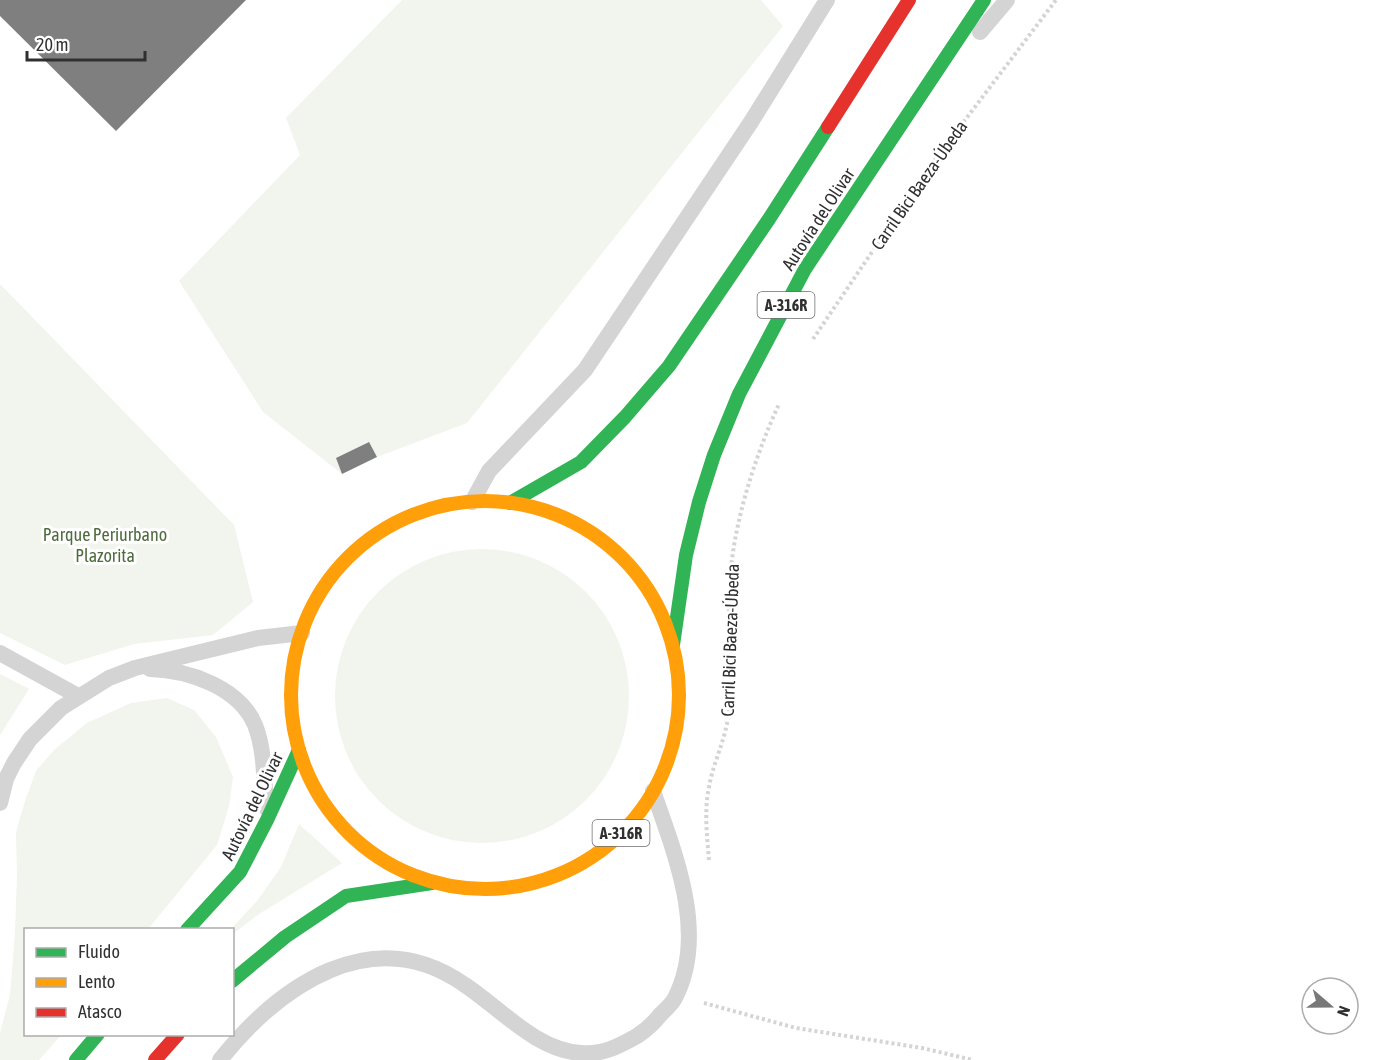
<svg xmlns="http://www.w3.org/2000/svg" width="1384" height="1060" font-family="'Asap Condensed',sans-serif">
  <rect width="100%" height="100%" fill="#fff"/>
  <!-- green -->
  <g fill="#f1f5ed">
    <polygon points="402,0 761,0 783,26 467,423 377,457 368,442 336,458 342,474 263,412 179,281 300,155 286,118"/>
    <polygon points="0,284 234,525 253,602 213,635 134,644 65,665 0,633"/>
    <circle cx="482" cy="696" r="147"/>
    <polygon points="0,674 29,689 0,735"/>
    <polygon points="167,698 194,710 216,737 233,777 229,806 217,845 148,929 26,930 26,1034 61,1035 39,1060 0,1060 0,1033 10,995 15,933 17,875 16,832 25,801 36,771 54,750 87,723 131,703"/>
    <polygon points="299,824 342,863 259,914 233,934 232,930 231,929 257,901 281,867"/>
  </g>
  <!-- building -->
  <g fill="#7f7f7f">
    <polygon points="0,0 246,0 116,131 0,16"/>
    <polygon points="369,442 377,457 342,474 336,458"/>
  </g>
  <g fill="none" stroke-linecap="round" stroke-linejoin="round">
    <!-- path -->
    <g stroke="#d4d4d4" stroke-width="4" stroke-dasharray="3 3" stroke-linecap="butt">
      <polyline points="813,339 931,165 1056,0"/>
      <path d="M709 860C707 836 704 811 709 787 713 763 725 741 728 717 734 679 729 640 729 602 729 537 752 463 779 404"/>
      <polyline points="704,1003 796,1028 922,1048 973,1060"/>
    </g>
    <!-- lane -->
    <g stroke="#d4d4d4" stroke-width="16">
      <polyline points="980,32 1007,0"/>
      <polyline points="472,502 489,471 585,370 751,122 827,0"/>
      <polyline points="0,653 78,696"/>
      <path d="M150 669C188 670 239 687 255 725 265 750 264 781 266 808"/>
      <polyline points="0,803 6,779 14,763 30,739 61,708 109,678 135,668 258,638 302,633"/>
      <path d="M220 1060C280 985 373 920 465 985 501 1009 536 1050 581 1053 603 1055 619 1046 637 1036 646 1030 653 1024 660 1015 665 1010 672 1004 675 998 708 934 675 854 653 791"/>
    </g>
    <!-- fast -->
    <g stroke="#30b455" stroke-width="14">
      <polyline points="510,503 581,462 625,417 669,366 769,219 828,127"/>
      <polyline points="673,645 686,555 699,502 714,455 739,394 805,269 984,0"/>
      <polyline points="187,930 240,872 267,820 299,750"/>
      <polyline points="232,981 285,937 346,896 432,883"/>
      <polyline points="76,1060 98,1034"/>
    </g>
    <!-- slow -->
    <circle stroke="#ff9f0a" stroke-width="14" cx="485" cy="695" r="194"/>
    <!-- jam -->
    <g stroke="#e5322d" stroke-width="14">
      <polyline points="828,127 909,0"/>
      <polyline points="155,1060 178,1034"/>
    </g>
  </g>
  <g text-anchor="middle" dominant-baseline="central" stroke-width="6" stroke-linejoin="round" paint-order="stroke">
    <!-- shield labels -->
    <g fill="#fff" stroke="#6e6e6e" stroke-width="1.5">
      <rect x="757.5" y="292" width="57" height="26" rx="4.5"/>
      <rect x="592.5" y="820" width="57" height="26" rx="4.5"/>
    </g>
    <g font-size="16" font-weight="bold" fill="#303030">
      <text x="786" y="305">A-316R</text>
      <text x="621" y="833">A-316R</text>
    </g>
    <!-- street labels -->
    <g font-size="18" fill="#303030" stroke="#fff">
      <text transform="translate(919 185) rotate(-55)">Carril Bici Baeza-Úbeda</text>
      <text transform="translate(818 219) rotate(-57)">Autovía del Olivar</text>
      <text transform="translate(730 640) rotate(-88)">Carril Bici Baeza-Úbeda</text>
      <text transform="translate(252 806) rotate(-64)">Autovía del Olivar</text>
    </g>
    <!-- park labels -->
    <g font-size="18" fill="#4f6c3d" stroke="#fff">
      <text x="105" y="534">Parque Periurbano<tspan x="105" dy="21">Plazorita</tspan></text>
    </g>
  </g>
  <!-- legend -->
  <rect x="24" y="928" width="210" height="108" fill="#ffffff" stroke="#acacac" stroke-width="1.5"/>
  <rect x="36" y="948" width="30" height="9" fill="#30b455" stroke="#acacac" stroke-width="1.5"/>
  <text x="78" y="958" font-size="18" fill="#303030">Fluido</text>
  <rect x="36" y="978" width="30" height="9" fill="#ff9f0a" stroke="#acacac" stroke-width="1.5"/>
  <text x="78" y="988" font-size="18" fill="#303030">Lento</text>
  <rect x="36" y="1008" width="30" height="9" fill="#e5322d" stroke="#acacac" stroke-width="1.5"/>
  <text x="78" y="1018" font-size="18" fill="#303030">Atasco</text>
  <!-- north arrow -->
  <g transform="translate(1330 1006) rotate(110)"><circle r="28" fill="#ffffff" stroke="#acacac" stroke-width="1.5"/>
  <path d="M0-4.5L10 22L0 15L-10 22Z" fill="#787878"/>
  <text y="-9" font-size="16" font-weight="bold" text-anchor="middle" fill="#303030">N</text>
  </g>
  <!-- scale -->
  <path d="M27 51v9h118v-9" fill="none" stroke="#303030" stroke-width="3"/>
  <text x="36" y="51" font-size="18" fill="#303030" stroke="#ffffff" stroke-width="4.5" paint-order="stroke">20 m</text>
</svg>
